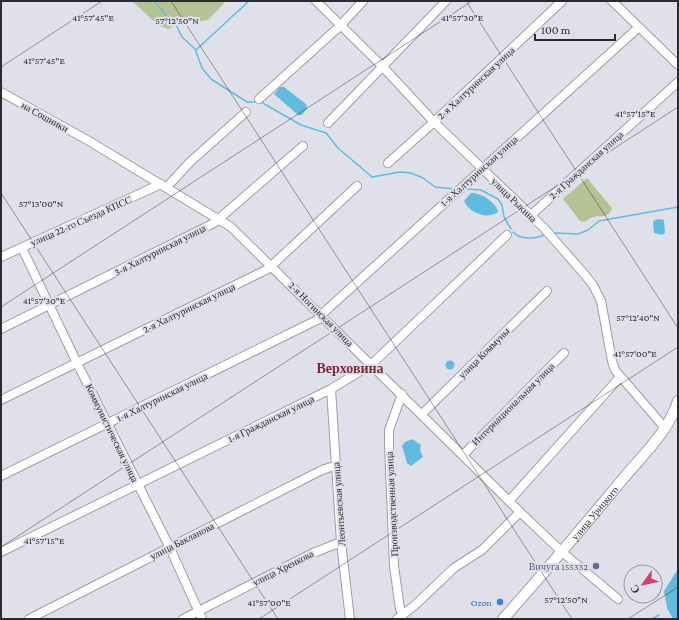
<svg xmlns="http://www.w3.org/2000/svg" width="679" height="620" font-family="'Crimson Pro',serif">
  <rect width="100%" height="100%" fill="#e0e0eb"/>
  <!-- green -->
  <g fill="#b4c396">
    <polygon points="132,1 226,1 208,20 196,22 179,20 169,29 159,26"/>
    <path d="M587 178 612 208C609 219 601 215 593 217 589 218 587 221 584 222L580 221 563 199Z"/>
  </g>
  <!-- water -->
  <g fill="#61bbe1">
    <polygon points="280,87 284,87 306,104 307,108 302,115 298,115 274,94"/>
    <path d="M471 193C480 192 497 203 498 212 488 220 469 213 464 201Z"/>
    <polygon points="658,219 664,220 665,233 662,235 654,233 653,221"/>
    <circle cx="450" cy="365" r="4.5"/>
    <polygon points="412,439 421,445 420,450 423,457 411,466 407,463 402,446 405,442"/>
    <polygon points="678,569 678,619 673,619 667,608 664,591"/>
  </g>
  <g fill="none" stroke-linecap="round" stroke-linejoin="round">
    <!-- stream -->
    <g stroke="#61bbe1" stroke-width="1.5">
      <polyline points="154,1 165,14 169,21 176,25 182,37 195,49 202,68 211,79 247,102 257,102"/>
      <polyline points="196,50 249,1"/>
      <polyline points="261,102 301,125 326,133 338,148 372,177 400,172 411,173 423,178 435,187 455,189"/>
      <polyline points="466,189 481,190 498,199 502,205 504,217 511,229"/>
      <path d="M513 232C520 240 536 239 544 235"/>
      <polyline points="554,233 578,234 588,230 599,221 678,207"/>
      <polyline points="652,619 659,615"/>
    </g>
    <defs>
      <g id="minor">
        <polyline points="316,1 383,67 434,122 544,228 585,275 593,285 601,301 612,361 615,370 665,428"/>
        <polyline points="612,1 678,65"/>
        <polyline points="1,92 89,141 231,227 520,512 562,552 618,599"/>
        <polyline points="259,99 340,26 363,1"/>
        <polyline points="328,123 446,1"/>
        <polyline points="388,163 434,122 562,1"/>
        <polyline points="167,187 190,162 246,112"/>
        <polyline points="530,216 678,82"/>
        <polyline points="22,248 77,363 170,548 202,619"/>
        <polyline points="1,257 161,184"/>
        <polyline points="321,315 639,27"/>
        <polyline points="1,329 214,223 303,146"/>
        <polyline points="331,389 341,542 350,619"/>
        <polyline points="402,394 389,430 389,445 394,566 400,609 403,614"/>
        <polyline points="1,400 268,269 357,186"/>
        <polyline points="422,414 547,291"/>
        <polyline points="463,455 564,353"/>
        <polyline points="1,476 323,317"/>
        <polyline points="509,501 620,377"/>
        <polyline points="1,552 331,389 372,364 507,235"/>
        <polyline points="29,619 322,470 337,465"/>
        <polyline points="183,619 313,553 341,542"/>
        <polyline points="397,619 414,606 454,568 482,550 520,512"/>
      </g>
      <g id="major">
        <path id="s1" d="M503 619C544 573 583 527 622 480 642 456 669 431 678 401"/>
      </g>
    </defs>
    <!-- minor casing -->
    <use href="#minor" stroke="#9d9da8" stroke-width="10"/>
    <!-- major casing -->
    <use href="#major" stroke="#9d9da8" stroke-width="12"/>
    <!-- minor -->
    <use href="#minor" stroke="#fff" stroke-width="8"/>
    <!-- major -->
    <use href="#major" stroke="#fff" stroke-width="10"/>
  </g>
  <!-- ticks -->
  <path fill="none" stroke="#2c2c30" stroke-width="1" stroke-opacity="0.45" d="M171 1 572 619M466 1 678 328M1 67 102 1M1 193 278 619M1 307 472 1M1 547 678 107M259 619 678 347M628 619 678 587"/>
  <!-- markers -->
  <circle fill="#5c6f8a" stroke="#e0e0eb" stroke-width="1.5" cx="596" cy="566" r="4"/>
  <circle fill="#3f7fe0" stroke="#e0e0eb" stroke-width="1.5" cx="500" cy="602" r="4"/>
  <g text-anchor="middle" dominant-baseline="central" stroke-width="4" stroke-linejoin="round" paint-order="stroke">
    <!-- street labels -->
    <g font-size="10" fill="#2c2c30" stroke="#e0e0eb">
      <text transform="translate(476 83) rotate(-43)">2-я Халтуринская улица</text>
      <text transform="translate(45 117) rotate(29)">на Сошники</text>
      <text transform="translate(586 165) rotate(-42)">2-я Гражданская улица</text>
      <text transform="translate(479 171) rotate(-42)">1-я Халтуринская улица</text>
      <text transform="translate(514 200) rotate(44)">улица Рыкина</text>
      <text transform="translate(81 221) rotate(-24)">улица 22-го Съезда КПСС</text>
      <text transform="translate(160 250) rotate(-27)">3-я Халтуринская улица</text>
      <text transform="translate(189 308) rotate(-26)">2-я Халтуринская улица</text>
      <text transform="translate(321 314) rotate(45)">2-я Ногинская улица</text>
      <text transform="translate(484 353) rotate(-45)">улица Коммуны</text>
      <text transform="translate(162 397) rotate(-26)">1-я Халтуринская улица</text>
      <text transform="translate(513 404) rotate(-45)">Интернациональная улица</text>
      <text transform="translate(271 419) rotate(-26)">1-я Гражданская улица</text>
      <text transform="translate(112 433) rotate(64)">Коммунистическая улица</text>
      <text transform="translate(339 504) rotate(-94)">Леонтьевская улица</text>
      <text transform="translate(392 504) rotate(-93)">Производственная улица</text>
      <text stroke="none"><textPath href="#s1" startOffset="140">улица Урицкого</textPath></text>
      <text transform="translate(182 541) rotate(-27)">улица Бакланова</text>
      <text transform="translate(283 568) rotate(-27)">улица Хренкова</text>
    </g>
    <!-- service labels -->
    <g font-size="10" fill="#4e5e75" stroke="#e0e0eb" text-anchor="end">
      <text x="588" y="566">Вичуга 155332</text>
    </g>
    <!-- shop labels -->
    <g font-size="10" fill="#366cbe" stroke="#e0e0eb" text-anchor="end">
      <text x="492" y="602">Ozon</text>
    </g>
    <!-- district labels -->
    <g font-size="14" font-weight="bold" fill="#752e3d" stroke="#e0e0eb">
      <text x="350" y="368">Верховина</text>
    </g>
  </g>
  <g font-size="10" text-anchor="middle" fill="#2c2c30" stroke="#e0e0eb" stroke-width="4" stroke-linejoin="round" paint-order="stroke">
    <text x="93" y="21">41°57'45"E</text>
    <text x="462" y="21">41°57'30"E</text>
    <text x="177" y="24">57°12'50"N</text>
    <text x="44" y="64">41°57'45"E</text>
    <text x="635" y="117">41°57'15"E</text>
    <text x="41" y="207">57°13'00"N</text>
    <text x="44" y="304">41°57'30"E</text>
    <text x="638" y="321">57°12'40"N</text>
    <text x="635" y="357">41°57'00"E</text>
    <text x="44" y="544">41°57'15"E</text>
    <text x="566" y="603">57°12'50"N</text>
    <text x="269" y="606">41°57'00"E</text>
  </g>
  <!-- border -->
  <rect width="679" height="620" fill="none" stroke="#2c2c30" stroke-width="4"/>
  <!-- north arrow -->
  <g transform="translate(643 584) rotate(237)"><circle r="19" fill="#e0e0eb" stroke="#9898a0"/>
  <path d="M0-3L7 15L0 10L-7 15Z" fill="#d04165"/>
  <text y="-6" font-size="11" font-weight="bold" text-anchor="middle" fill="#2c2c30">С</text>
  </g>
  <!-- scale -->
  <path d="M535 34v6h80v-6" fill="none" stroke="#2c2c30" stroke-width="2"/>
  <text x="541" y="34" font-size="12" fill="#2c2c30" stroke="#e0e0eb" stroke-width="3" paint-order="stroke">100 m</text>
</svg>
